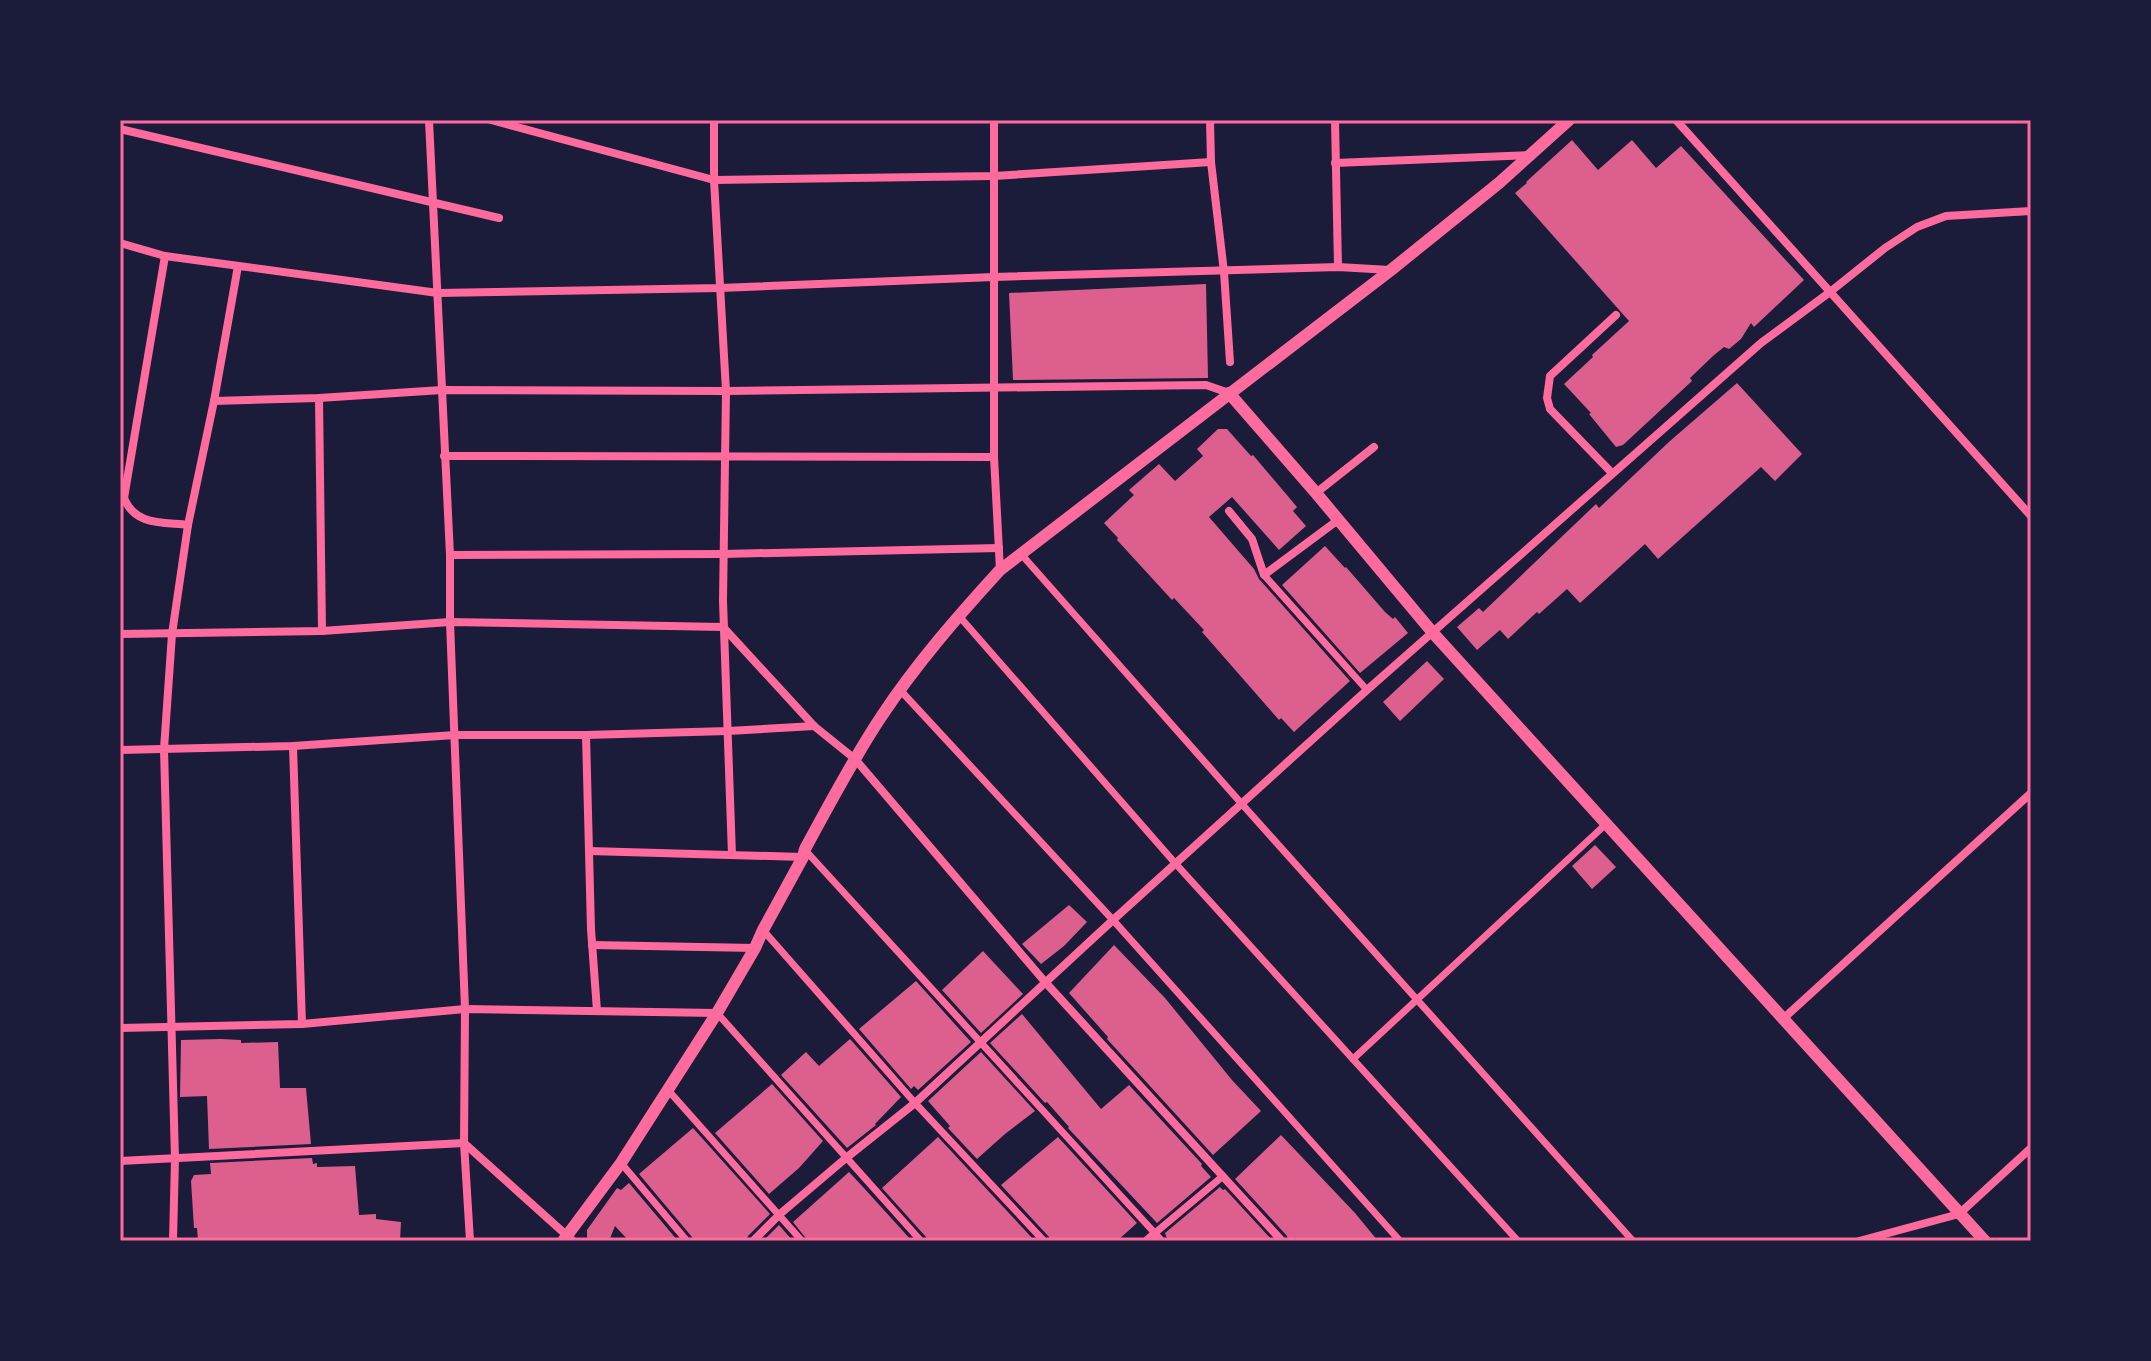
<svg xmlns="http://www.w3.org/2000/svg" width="2151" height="1361" font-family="Cabin,sans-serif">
  <rect width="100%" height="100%" fill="#1b1b3a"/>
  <!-- building -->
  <g fill="#dd5f8e">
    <polygon points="1572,140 1598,170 1632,140 1656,168 1681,146 1804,280 1754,327 1751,323 1741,339 1729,349 1724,347 1713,356 1690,378 1692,381 1623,445 1616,447 1589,414 1591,413 1564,384 1593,357 1592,355 1629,321 1515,193 1527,183 1526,182"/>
    <polygon points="1206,284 1208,378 1013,380 1009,293"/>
    <polygon points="1737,383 1802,454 1775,481 1761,467 1658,559 1645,544 1580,603 1567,589 1539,614 1537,612 1508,639 1500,630 1477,650 1457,627 1479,608 1483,612 1596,504 1599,508 1670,441"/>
    <polygon points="1218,429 1227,429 1251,456 1253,455 1297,507 1293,511 1306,526 1279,550 1232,497 1209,517 1254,569 1259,579 1350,681 1294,732 1281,718 1279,720 1202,632 1204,630 1174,598 1172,600 1117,540 1118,538 1104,523 1134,495 1129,490 1159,464 1175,481 1203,456 1197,449"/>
    <polygon points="1325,546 1345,568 1346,567 1385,612 1393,619 1395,617 1408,633 1360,673 1282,585"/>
    <polygon points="1427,661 1444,679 1400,721 1383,702"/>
    <polygon points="1595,845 1616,867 1592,889 1572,866"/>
    <polygon points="1069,905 1087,922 1064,946 1041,964 1022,944"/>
    <polygon points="1114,945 1165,998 1232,1080 1261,1111 1213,1155 1107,1039 1108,1037 1069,993"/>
    <polygon points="983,951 1023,994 981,1033 942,990"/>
    <polygon points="916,981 971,1042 918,1090 914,1086 911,1089 859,1029"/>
    <polygon points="1022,1014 1101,1109 1129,1085 1202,1164 1201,1166 1211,1177 1157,1223 1068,1128 1069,1127 1047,1102 1045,1103 990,1043"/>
    <polygon points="221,1039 241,1040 241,1043 278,1042 280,1088 306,1088 311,1144 209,1149 207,1096 180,1097 181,1040"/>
    <polygon points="850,1039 901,1097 875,1124 876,1125 847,1148 781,1075 806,1052 819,1066"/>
    <polygon points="981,1052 1035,1111 1005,1134 977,1159 948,1128 950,1126 928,1101"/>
    <polygon points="772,1084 823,1141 799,1168 769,1194 715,1133"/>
    <polygon points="693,1128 770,1214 748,1236 746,1241 693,1241 692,1237 639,1174"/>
    <polygon points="1281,1135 1355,1213 1378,1241 1289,1241 1287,1236 1235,1179"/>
    <polygon points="938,1137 1035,1241 927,1241 926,1237 882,1188"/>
    <polygon points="1058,1137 1137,1223 1117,1241 1050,1241 1049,1237 1001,1185"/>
    <polygon points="312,1158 313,1164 317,1163 317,1167 355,1166 359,1215 376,1214 376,1219 401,1222 400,1241 198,1241 197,1228 194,1228 191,1181 194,1175 211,1174 210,1163"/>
    <polygon points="849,1172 863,1187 912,1241 808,1241 793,1222"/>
    <polygon points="629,1183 678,1241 629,1241 615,1226 609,1241 587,1241 587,1230 617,1188 621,1190"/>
    <polygon points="1220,1187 1223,1190 1225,1189 1273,1241 1168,1241 1165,1233"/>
    <polygon points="779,1225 793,1241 763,1241"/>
  </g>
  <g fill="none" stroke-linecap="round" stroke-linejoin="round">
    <!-- pedestrian -->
    <g stroke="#ff6b9d" stroke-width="7">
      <polyline points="1021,554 1241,803 1633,1241"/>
      <polyline points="1264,575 1367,690"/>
      <polyline points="959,616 1175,863 1518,1241"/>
      <polyline points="901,691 1113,920 1400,1241"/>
      <polyline points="805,850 1162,1241"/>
      <polyline points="763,930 915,1103 1044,1241"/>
      <polyline points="717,1013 921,1241"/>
      <polyline points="1353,1059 1606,824"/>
      <polyline points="668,1090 802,1241"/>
      <polyline points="621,1163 687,1241"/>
      <polyline points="1155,1233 1223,1176"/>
    </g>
    <!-- minor -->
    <g stroke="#ff6b9d" stroke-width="8">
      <polyline points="429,120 450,555 450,622 465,1009 464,1143 470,1241"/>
      <polyline points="491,120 714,180 994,176 1211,162"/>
      <polyline points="714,120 714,180 726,391 723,601 732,855"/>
      <polyline points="994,120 994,457 1000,570"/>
      <polyline points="1210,120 1211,162 1224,272 1230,362"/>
      <polyline points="1335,120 1338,267"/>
      <polyline points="1676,120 2031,516"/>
      <polyline points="120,129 499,218"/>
      <polyline points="1335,163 1530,155"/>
      <polyline points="120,243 165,256 438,293 720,288 994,277 1338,267 1390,270"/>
      <path d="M165 256 124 498C135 526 163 522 188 525"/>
      <polyline points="319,398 322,631"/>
      <polyline points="214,401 319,398 442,390 726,391 1206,385 1229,393"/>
      <polyline points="444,456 994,457"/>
      <polyline points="1612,473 1550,409 1547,398 1550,376 1616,315"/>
      <polyline points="1316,493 1374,447"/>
      <polyline points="1229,511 1252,539 1264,575 1338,520"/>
      <polyline points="450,555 723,554 999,548"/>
      <polyline points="120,634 322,631 450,622 723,627 814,726 855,759 1046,983 1282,1241"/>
      <polyline points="586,735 591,929 597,1011"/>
      <polyline points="293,746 302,1024"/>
      <polyline points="120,750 293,746 455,735 586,735 728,731 814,726"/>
      <polyline points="589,851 803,857"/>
      <polyline points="592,945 755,948"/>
      <polyline points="1784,1018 2031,793"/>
      <polyline points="120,1028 302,1024 465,1009 717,1013"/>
      <polyline points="120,1161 464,1143 573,1241"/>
      <polyline points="173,1241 175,1159 164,749 172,634 188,525 214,401 238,266"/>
      <polyline points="753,1241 780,1214 846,1158 915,1103 1113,920 1367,690 1761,343 1830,292 1885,248 1917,227 1946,216 2031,211"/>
      <polyline points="1146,1241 1155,1233"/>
      <polyline points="1859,1241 1959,1214 2031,1148"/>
    </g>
    <!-- tertiary -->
    <g stroke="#ff6b9d" stroke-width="12">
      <polyline points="1229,393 1316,493 1433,633 1985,1241"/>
      <path d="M563 1241 621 1163 717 1013 755 948 763 930 803 857 805 849C829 805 853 759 881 717 916 664 958 616 1000 570L1391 270 1499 183 1569 120"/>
    </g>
  </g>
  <!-- border -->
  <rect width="2151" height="1361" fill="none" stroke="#1b1b3a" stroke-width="244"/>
  <rect x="122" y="122" width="1907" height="1117" fill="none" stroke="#ff6b9d" stroke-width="3"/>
</svg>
